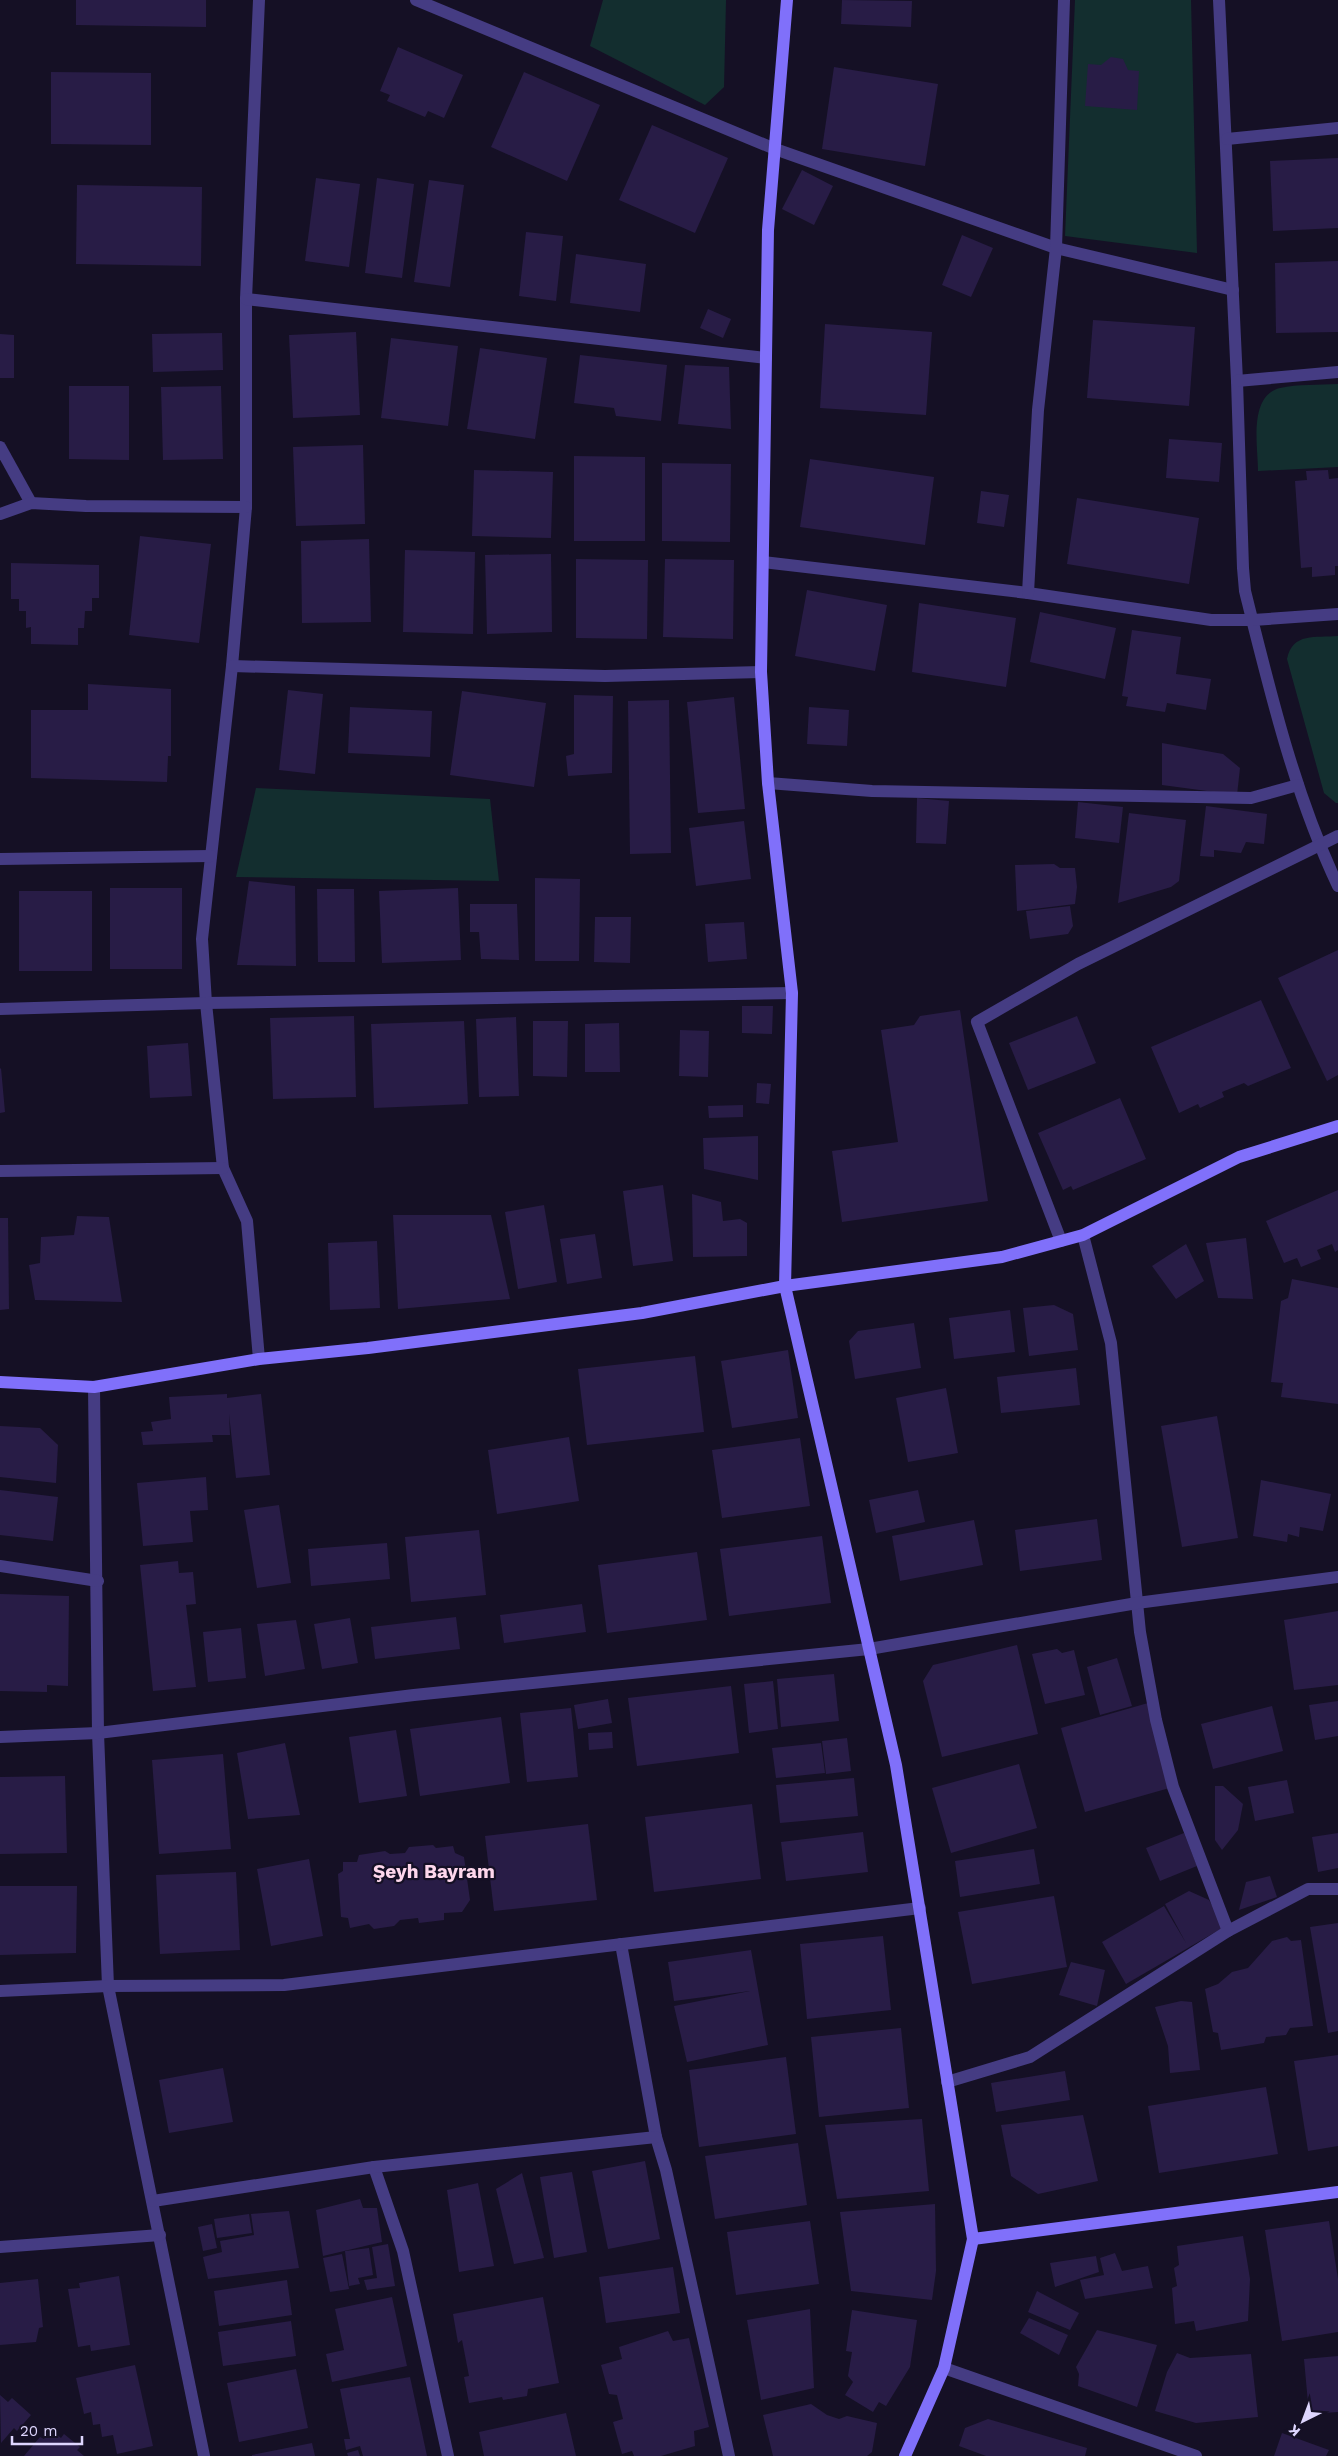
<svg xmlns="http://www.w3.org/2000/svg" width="1338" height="2456" font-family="'Work Sans',sans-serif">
  <rect width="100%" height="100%" fill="#151025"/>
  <!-- green -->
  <g fill="#132e2f">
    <polygon points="603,0 726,0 724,87 705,105 590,46"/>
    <polygon points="1075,0 1191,0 1197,253 1065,236"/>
    <path d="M1338 384V467L1258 471C1258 447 1248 396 1280 388 1298 384 1319 385 1338 384Z"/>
    <path d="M1338 636V803H1336L1324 793 1287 659C1293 632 1315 638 1338 636Z"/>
    <polygon points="256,788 490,799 499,881 236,877"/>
  </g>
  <!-- building -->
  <g fill="#281c46">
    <polygon points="76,0 206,0 206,27 76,25"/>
    <polygon points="842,0 912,1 911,27 841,24"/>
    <polygon points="398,47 463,75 444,118 428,111 425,117 387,101 390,95 380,91"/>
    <polygon points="1111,57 1123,59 1128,70 1139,71 1137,110 1085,106 1088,64 1101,65"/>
    <polygon points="834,67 938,84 925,166 822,149"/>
    <polygon points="51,72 151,73 151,145 51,144"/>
    <polygon points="524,72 600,105 567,181 491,147"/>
    <polygon points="652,125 728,158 695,233 619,200"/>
    <polygon points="1338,158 1338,228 1273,231 1270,161"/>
    <polygon points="802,170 833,186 814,225 782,209"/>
    <polygon points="316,178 360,184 349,267 305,261"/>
    <polygon points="377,178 414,184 402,278 365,273"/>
    <polygon points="429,180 464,185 450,287 414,282"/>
    <polygon points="77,185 202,187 201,266 76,264"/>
    <polygon points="526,232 563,236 556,301 519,296"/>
    <polygon points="962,235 993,248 971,297 942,285"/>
    <polygon points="576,254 646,264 640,312 570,303"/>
    <polygon points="1338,261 1338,332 1276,333 1275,263"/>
    <polygon points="708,309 731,319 723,338 700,328"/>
    <polygon points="1093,320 1195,327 1189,406 1087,398"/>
    <polygon points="825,324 932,332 926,415 820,408"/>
    <polygon points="356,332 360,415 293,418 289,335"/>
    <polygon points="222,333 223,370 153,372 152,334"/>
    <polygon points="0,334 14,335 14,378 0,378"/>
    <polygon points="391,338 458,346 448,426 381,418"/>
    <polygon points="480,348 547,358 535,439 467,429"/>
    <polygon points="580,355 667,365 661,421 616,416 614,408 574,403"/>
    <polygon points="685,365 729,367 731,429 678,424"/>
    <polygon points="69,386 129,386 129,460 69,459"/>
    <polygon points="221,386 223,459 163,460 161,387"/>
    <polygon points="1169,439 1222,443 1219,482 1166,478"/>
    <polygon points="363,445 365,524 296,526 293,447"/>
    <polygon points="574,456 645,457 645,541 574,541"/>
    <polygon points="810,459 934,477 925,545 800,527"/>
    <polygon points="662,463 731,464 730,542 662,541"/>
    <polygon points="474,470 553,472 551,538 472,536"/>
    <polygon points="1328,470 1329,479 1338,478 1338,566 1335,566 1335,575 1312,577 1312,567 1301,568 1295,481 1307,480 1306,471"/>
    <polygon points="981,491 1009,495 1004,527 977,523"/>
    <polygon points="1077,498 1199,518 1189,584 1067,564"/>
    <polygon points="140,536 211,544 199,643 129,635"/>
    <polygon points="369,539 371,622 302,623 301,541"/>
    <polygon points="405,550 475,552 473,634 403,632"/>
    <polygon points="551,554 552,632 487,634 485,555"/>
    <polygon points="576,559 648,560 647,639 576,638"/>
    <polygon points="665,559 734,560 733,639 663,637"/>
    <polygon points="11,563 99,565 99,598 92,598 92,611 85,611 84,628 78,628 78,645 31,644 31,627 26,628 26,611 19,611 19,599 11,599"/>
    <polygon points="807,590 887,605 875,671 795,656"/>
    <polygon points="919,603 1016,618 1006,687 912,672"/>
    <polygon points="1040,612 1116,628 1105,679 1030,662"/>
    <polygon points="1132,630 1181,637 1176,674 1211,679 1206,710 1167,703 1165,712 1126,706 1128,697 1122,696"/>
    <polygon points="88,684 171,689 171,756 168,756 167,782 31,778 31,710 88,710"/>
    <polygon points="288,690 323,694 315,774 279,770"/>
    <polygon points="462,691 546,703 534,787 450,775"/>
    <polygon points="574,695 613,696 612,773 568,776 566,756 574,754"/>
    <polygon points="734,697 745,809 698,813 687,702"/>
    <polygon points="669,700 671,853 630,854 628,701"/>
    <polygon points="350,707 432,711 430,757 348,753"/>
    <polygon points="809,707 849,710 847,746 807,744"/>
    <polygon points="1162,743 1223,754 1240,768 1237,795 1162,785"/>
    <polygon points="917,798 949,801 946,844 916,843"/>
    <polygon points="1078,802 1123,807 1119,843 1075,838"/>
    <polygon points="1206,806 1267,814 1264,844 1246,842 1241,853 1214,850 1214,857 1200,856"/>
    <polygon points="1129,813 1186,820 1179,881 1171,887 1118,903"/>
    <polygon points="744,821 751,879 696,886 689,828"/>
    <polygon points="1054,864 1060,868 1075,868 1077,887 1075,904 1017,911 1015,865"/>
    <polygon points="535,878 580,879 579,961 535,961"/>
    <polygon points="249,881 295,886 296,966 237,965"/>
    <rect x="110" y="888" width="72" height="81"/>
    <polygon points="458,888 461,960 382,963 379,891"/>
    <polygon points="317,889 354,889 355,962 318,962"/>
    <rect x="19" y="891" width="73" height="80"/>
    <polygon points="470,904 517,904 519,960 481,959 479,932 470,932"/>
    <polygon points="1070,906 1073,926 1068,934 1030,939 1026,911"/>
    <polygon points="595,917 631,917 630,963 594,962"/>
    <polygon points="744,922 747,959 708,962 705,924"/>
    <polygon points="1338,950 1338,1075 1327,1081 1278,978"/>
    <polygon points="1261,1000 1291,1068 1248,1086 1244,1083 1222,1092 1224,1097 1200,1108 1198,1104 1179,1113 1151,1047"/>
    <polygon points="742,1006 773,1006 772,1034 742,1033"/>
    <polygon points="960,1010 988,1201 842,1222 832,1151 898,1142 881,1030 914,1025 920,1016"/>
    <polygon points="354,1016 356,1097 273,1099 270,1018"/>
    <polygon points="1077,1016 1096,1063 1028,1090 1009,1043"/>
    <polygon points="516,1017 519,1096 479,1097 476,1019"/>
    <polygon points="464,1021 468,1104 374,1108 371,1024"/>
    <polygon points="533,1021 568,1021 567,1077 533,1076"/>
    <polygon points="619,1023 620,1072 585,1072 585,1024"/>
    <polygon points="680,1030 709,1031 708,1077 679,1076"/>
    <polygon points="188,1043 192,1096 150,1098 147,1046"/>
    <polygon points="1,1068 5,1112 0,1113 0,1069"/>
    <polygon points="757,1083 771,1084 769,1104 756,1103"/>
    <polygon points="1120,1098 1146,1159 1073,1190 1071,1186 1063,1190 1038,1133"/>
    <polygon points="743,1105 743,1117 709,1118 708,1106"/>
    <polygon points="758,1136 758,1180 704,1169 703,1138"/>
    <polygon points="663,1185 673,1261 633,1266 623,1191"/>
    <polygon points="1338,1190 1338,1250 1335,1252 1332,1244 1317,1250 1321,1259 1301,1267 1297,1258 1284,1263 1266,1221"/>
    <polygon points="692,1194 721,1202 723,1221 740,1219 747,1223 747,1256 693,1257"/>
    <polygon points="544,1205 557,1282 518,1289 505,1212"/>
    <polygon points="393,1215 491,1215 510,1299 398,1309"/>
    <polygon points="77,1216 109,1217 122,1302 35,1300 29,1265 40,1263 41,1237 74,1235"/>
    <polygon points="0,1218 8,1218 9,1309 0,1310"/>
    <polygon points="595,1234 602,1278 567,1284 560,1239"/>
    <polygon points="1246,1238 1253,1299 1218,1298 1206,1243"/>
    <polygon points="377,1241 380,1308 330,1310 328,1243"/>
    <polygon points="1186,1244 1204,1281 1176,1299 1152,1266"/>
    <polygon points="1292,1279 1338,1288 1338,1404 1281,1397 1283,1383 1271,1382 1281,1301 1288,1298"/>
    <polygon points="1054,1305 1073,1314 1078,1350 1029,1356 1023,1308"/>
    <polygon points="1010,1310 1015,1352 954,1359 949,1318"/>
    <polygon points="914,1323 921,1368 855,1379 849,1341 858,1331"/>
    <polygon points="788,1350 798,1418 732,1428 721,1361"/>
    <polygon points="695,1356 704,1432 587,1445 578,1369"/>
    <polygon points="1076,1368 1080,1405 1001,1413 997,1377"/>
    <polygon points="946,1388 958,1453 908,1462 896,1398"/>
    <polygon points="227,1394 227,1398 261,1394 270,1475 236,1478 229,1414 230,1435 212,1435 213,1442 143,1445 141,1432 153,1431 151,1422 171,1419 169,1397"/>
    <polygon points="1217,1416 1238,1538 1182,1547 1161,1426"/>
    <polygon points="0,1426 40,1428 58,1445 56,1483 0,1477"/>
    <polygon points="569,1437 579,1501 497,1514 488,1450"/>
    <polygon points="800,1438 810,1506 722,1518 712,1450"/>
    <polygon points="206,1477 208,1510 190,1511 193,1542 143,1546 137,1483"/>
    <polygon points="1261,1480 1331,1494 1323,1531 1300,1527 1299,1537 1288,1534 1287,1542 1253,1536"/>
    <polygon points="0,1490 58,1497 53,1541 0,1535"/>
    <polygon points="918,1490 925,1522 876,1533 869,1500"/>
    <polygon points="279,1505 291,1583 257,1588 244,1510"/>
    <polygon points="1097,1519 1102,1560 1020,1571 1015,1530"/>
    <polygon points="974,1520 983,1565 900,1581 892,1536"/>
    <polygon points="479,1530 486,1595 411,1602 405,1537"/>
    <polygon points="822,1536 831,1603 729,1616 720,1549"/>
    <polygon points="387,1543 390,1579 311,1586 308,1549"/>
    <polygon points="697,1552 707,1620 607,1633 598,1565"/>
    <polygon points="178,1561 179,1573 193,1572 196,1604 186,1605 196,1687 153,1691 140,1565"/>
    <polygon points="0,1594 69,1596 68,1686 47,1685 47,1692 0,1691"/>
    <polygon points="582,1604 586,1632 504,1643 500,1615"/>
    <polygon points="1338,1611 1338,1685 1294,1690 1284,1620"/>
    <polygon points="456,1617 460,1649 375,1659 371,1627"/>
    <polygon points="350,1618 358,1663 322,1669 314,1624"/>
    <polygon points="296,1620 305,1669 265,1676 257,1624"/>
    <polygon points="241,1628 246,1678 208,1682 203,1632"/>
    <polygon points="1017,1645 1038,1734 942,1757 923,1681 933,1665"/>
    <polygon points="1057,1649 1062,1653 1074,1650 1085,1695 1045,1704 1032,1654"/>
    <polygon points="1117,1658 1132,1706 1100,1715 1087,1667"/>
    <polygon points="834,1674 839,1721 781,1727 777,1679"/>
    <polygon points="773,1681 778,1729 749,1733 744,1684"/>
    <polygon points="731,1686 739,1753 637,1766 628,1698"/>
    <polygon points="608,1699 612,1723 578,1729 574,1705"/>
    <polygon points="1338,1701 1338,1736 1315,1740 1309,1705"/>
    <polygon points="1148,1703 1173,1787 1085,1812 1061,1728"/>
    <polygon points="1272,1706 1283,1751 1213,1769 1201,1724"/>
    <polygon points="571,1708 578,1777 527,1782 520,1713"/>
    <polygon points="501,1717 510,1783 420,1796 410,1729"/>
    <polygon points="396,1730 407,1796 359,1803 349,1737"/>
    <polygon points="612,1732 613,1748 589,1750 588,1733"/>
    <polygon points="847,1738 851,1771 826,1774 822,1741"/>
    <polygon points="285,1743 300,1815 248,1819 237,1753"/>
    <polygon points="821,1743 825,1773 776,1778 772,1748"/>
    <polygon points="223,1754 231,1849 159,1854 152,1760"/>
    <polygon points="1019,1764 1037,1828 951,1853 932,1788"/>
    <polygon points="65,1776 67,1853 0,1854 0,1777"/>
    <polygon points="854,1778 858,1816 780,1823 776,1785"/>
    <polygon points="1287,1780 1294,1813 1255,1821 1248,1787"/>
    <polygon points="1215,1786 1223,1786 1243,1804 1238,1830 1222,1850 1215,1840"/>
    <polygon points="752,1804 761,1879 654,1892 645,1817"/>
    <polygon points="588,1824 597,1900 494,1911 485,1836"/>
    <polygon points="863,1832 868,1872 786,1881 781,1842"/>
    <polygon points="1184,1833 1197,1866 1160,1881 1146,1848"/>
    <polygon points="1338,1833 1338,1868 1318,1872 1312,1837"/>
    <polygon points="433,1845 436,1848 453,1846 455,1853 464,1857 470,1900 462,1912 444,1913 444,1920 419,1923 418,1918 400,1920 394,1926 374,1929 369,1924 350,1928 348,1918 341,1917 338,1874 343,1871 343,1862 357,1862 359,1855 385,1851 390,1854 405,1853 409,1847"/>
    <polygon points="1034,1849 1040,1884 960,1897 955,1861"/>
    <polygon points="309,1859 323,1936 271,1946 257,1869"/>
    <polygon points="236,1872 240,1950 160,1954 156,1875"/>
    <polygon points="1270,1876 1277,1897 1239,1910 1246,1882"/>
    <polygon points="0,1886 77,1886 76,1953 0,1955"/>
    <polygon points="1189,1891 1209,1900 1224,1927 1126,1984 1102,1942 1164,1906 1186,1943 1165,1904"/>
    <polygon points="1054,1896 1067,1967 972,1984 958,1912"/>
    <polygon points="1338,1923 1338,2031 1328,2033 1310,1927"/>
    <polygon points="883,1936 891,2010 807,2019 800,1944"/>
    <polygon points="1287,1937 1291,1941 1301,1940 1313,2026 1290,2028 1286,2035 1266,2037 1264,2043 1221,2050 1218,2033 1213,2032 1205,1989 1218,1984 1232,1972 1248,1968 1272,1941"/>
    <polygon points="751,1950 768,2045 687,2062 674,2006 750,1991 674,2001 668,1962"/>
    <polygon points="1071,1962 1105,1970 1097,2006 1059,1995"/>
    <polygon points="1181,2001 1192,2002 1200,2070 1170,2073 1168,2046 1155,2007"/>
    <polygon points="901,2028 909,2108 819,2117 811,2037"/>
    <polygon points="1338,2055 1338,2146 1308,2151 1294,2061"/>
    <polygon points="786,2057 796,2134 699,2147 689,2070"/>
    <polygon points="223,2068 233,2122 169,2133 159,2080"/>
    <polygon points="1065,2071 1070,2100 996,2112 991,2083"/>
    <polygon points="1266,2087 1278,2154 1159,2173 1148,2106"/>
    <polygon points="1083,2115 1098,2181 1038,2194 1011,2176 1001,2125"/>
    <polygon points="922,2119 929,2191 837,2199 825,2125"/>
    <polygon points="798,2143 807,2205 715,2219 705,2156"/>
    <polygon points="645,2161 660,2239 608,2249 592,2171"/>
    <polygon points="572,2172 587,2252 554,2258 540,2177"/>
    <polygon points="522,2173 544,2258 514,2264 496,2189"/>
    <polygon points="478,2183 494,2266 459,2272 447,2190"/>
    <polygon points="360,2199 363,2208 377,2208 382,2242 323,2256 316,2210"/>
    <polygon points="935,2204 936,2271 932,2300 851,2291 840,2212"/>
    <polygon points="289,2211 299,2268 208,2279 203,2257 222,2252 220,2241 254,2235 251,2214"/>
    <polygon points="249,2214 252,2233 217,2238 214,2219"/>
    <polygon points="810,2221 819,2284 736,2295 727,2232"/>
    <polygon points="1329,2221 1338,2279 1338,2332 1282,2341 1265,2230"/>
    <polygon points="212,2224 217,2248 203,2251 198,2227"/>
    <polygon points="1243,2236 1250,2279 1248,2321 1196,2331 1194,2321 1175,2324 1172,2288 1177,2286 1174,2268 1179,2265 1177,2246"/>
    <polygon points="388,2244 395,2286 367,2290 364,2280 377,2278 372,2247"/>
    <polygon points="369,2248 373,2275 358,2278 360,2284 349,2286 345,2251"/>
    <polygon points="1115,2253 1122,2271 1148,2266 1153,2288 1085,2299 1080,2280 1104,2275 1100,2258"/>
    <polygon points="342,2254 349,2289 330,2292 323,2258"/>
    <polygon points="1096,2256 1099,2272 1055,2287 1050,2263"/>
    <polygon points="673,2267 680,2313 606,2323 599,2277"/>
    <polygon points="119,2276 130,2345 91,2351 90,2345 78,2347 68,2289 80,2288 79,2283"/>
    <polygon points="38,2279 43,2327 39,2328 36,2342 0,2345 0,2283"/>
    <polygon points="287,2280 292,2315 219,2326 214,2291"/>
    <polygon points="1037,2291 1079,2313 1070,2330 1028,2312"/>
    <polygon points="392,2297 407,2366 332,2382 326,2354 344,2350 335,2309"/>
    <polygon points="543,2297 559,2383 528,2389 527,2396 503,2400 502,2397 469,2403 464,2377 469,2376 462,2340 458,2343 453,2314"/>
    <polygon points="810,2309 814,2388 761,2400 747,2320"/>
    <polygon points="852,2310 917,2320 910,2367 886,2406 879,2402 873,2412 845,2395 853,2382 848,2376 852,2352 846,2351"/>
    <polygon points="1029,2318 1068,2335 1059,2355 1020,2333"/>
    <polygon points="291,2321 296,2356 223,2366 218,2332"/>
    <polygon points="1097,2330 1157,2345 1137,2407 1078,2386 1079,2374 1076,2367"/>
    <polygon points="668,2331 673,2341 689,2338 709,2427 694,2431 695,2446 661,2456 634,2456 632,2451 622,2454 613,2422 623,2419 617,2395 609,2394 601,2365 622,2359 619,2347"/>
    <polygon points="1177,2353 1190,2358 1251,2354 1258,2417 1196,2423 1155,2411 1167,2372"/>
    <polygon points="1338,2356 1338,2412 1309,2414 1304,2359"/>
    <polygon points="135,2365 153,2446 117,2454 113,2435 102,2437 100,2424 93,2425 91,2412 84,2414 76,2378"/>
    <polygon points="296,2369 308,2428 239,2442 227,2383"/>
    <polygon points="410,2377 427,2456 363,2456 360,2446 346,2450 344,2439 350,2439 340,2389"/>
    <polygon points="0,2395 8,2402 12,2398 31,2415 17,2431 14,2428 1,2443"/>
    <polygon points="811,2404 827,2415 839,2419 847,2416 877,2423 872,2452 867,2456 773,2456 763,2415"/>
    <polygon points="566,2413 576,2456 484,2456 479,2432"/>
    <polygon points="988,2419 1087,2448 1085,2456 986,2456 959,2446 965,2428"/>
    <polygon points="51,2430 61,2438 64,2434 80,2447 77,2450 84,2456 24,2456 40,2437 44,2439"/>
    <polygon points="1282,2433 1329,2450 1326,2456 1274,2456"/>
    <polygon points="312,2443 315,2456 252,2456 252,2455"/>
    <polygon points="358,2450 360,2456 348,2456 347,2453"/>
  </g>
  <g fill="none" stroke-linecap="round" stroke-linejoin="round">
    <!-- street -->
    <g stroke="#453c83" stroke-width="12">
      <polyline points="259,0 246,299 246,507 232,666 202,939 206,1003 223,1168 247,1221 259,1359"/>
      <polyline points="416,0 775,149 1056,248 1233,290"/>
      <path d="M1219 0 1237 381 1243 568 1245 591C1270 691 1294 793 1338 886"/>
      <polyline points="1227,139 1338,128"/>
      <polyline points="246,299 766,358"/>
      <polyline points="1237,381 1338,372"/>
      <polyline points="0,447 31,503"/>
      <polyline points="0,514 31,503 86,506 246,507"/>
      <polyline points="763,562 1028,593 1211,620 1253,620 1338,614"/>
      <polyline points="1028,593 1038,410 1056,248 1064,0"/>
      <polyline points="232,666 605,676 761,672"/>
      <polyline points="768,783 872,791 1251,798 1298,785"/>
      <polyline points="0,859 211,856"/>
      <polyline points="0,1009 206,1003 792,993"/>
      <polyline points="0,1171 223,1168"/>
      <polyline points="1083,1235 1111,1343 1140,1632 1156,1720 1173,1787 1228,1931"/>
      <polyline points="1061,1241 977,1022 1078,964 1338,836"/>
      <polyline points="94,1387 98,1733 108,1986 204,2456"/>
      <polyline points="0,1566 98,1581"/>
      <polyline points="0,1737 98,1733 414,1695 869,1649 1137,1603 1338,1577"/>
      <polyline points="621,1944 656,2137 666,2170 729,2456"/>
      <polyline points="0,1991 108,1986 284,1985 920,1908"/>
      <polyline points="947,2082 1030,2057 1228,1931 1308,1889 1338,1889"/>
      <polyline points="374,2167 403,2251 448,2456"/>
      <polyline points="153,2201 374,2167 656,2137"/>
      <polyline points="0,2247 160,2235"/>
      <polyline points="944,2368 1196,2456"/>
    </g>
    <!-- secondary -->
    <g stroke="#8070fa" stroke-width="12">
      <polyline points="787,0 768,230 761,672 768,783 792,993 785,1286 896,1765 973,2239 944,2368 905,2456"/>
      <polyline points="0,1382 94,1387 259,1359 368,1348 642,1313 785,1286 1002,1257 1083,1235 1239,1157 1338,1126"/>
      <polyline points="973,2239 1338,2192"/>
    </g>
  </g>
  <g text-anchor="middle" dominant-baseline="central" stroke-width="4.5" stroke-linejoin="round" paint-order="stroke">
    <!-- district labels -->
    <g font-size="19" font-weight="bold" fill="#fed7ec" stroke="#151025">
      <text x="434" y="1871">Şeyh Bayram</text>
    </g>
  </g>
  <!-- north arrow -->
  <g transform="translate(1303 2421) rotate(222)" stroke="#151025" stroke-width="4" paint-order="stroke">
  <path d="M0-4L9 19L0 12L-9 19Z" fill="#ded6fe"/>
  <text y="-8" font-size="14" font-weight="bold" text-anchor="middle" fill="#ded6fe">K</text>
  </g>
  <!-- scale -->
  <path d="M12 2436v8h70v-8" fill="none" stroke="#ded6fe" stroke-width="2.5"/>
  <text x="20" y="2436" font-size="15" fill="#ded6fe" stroke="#151025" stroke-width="4" paint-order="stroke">20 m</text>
</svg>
